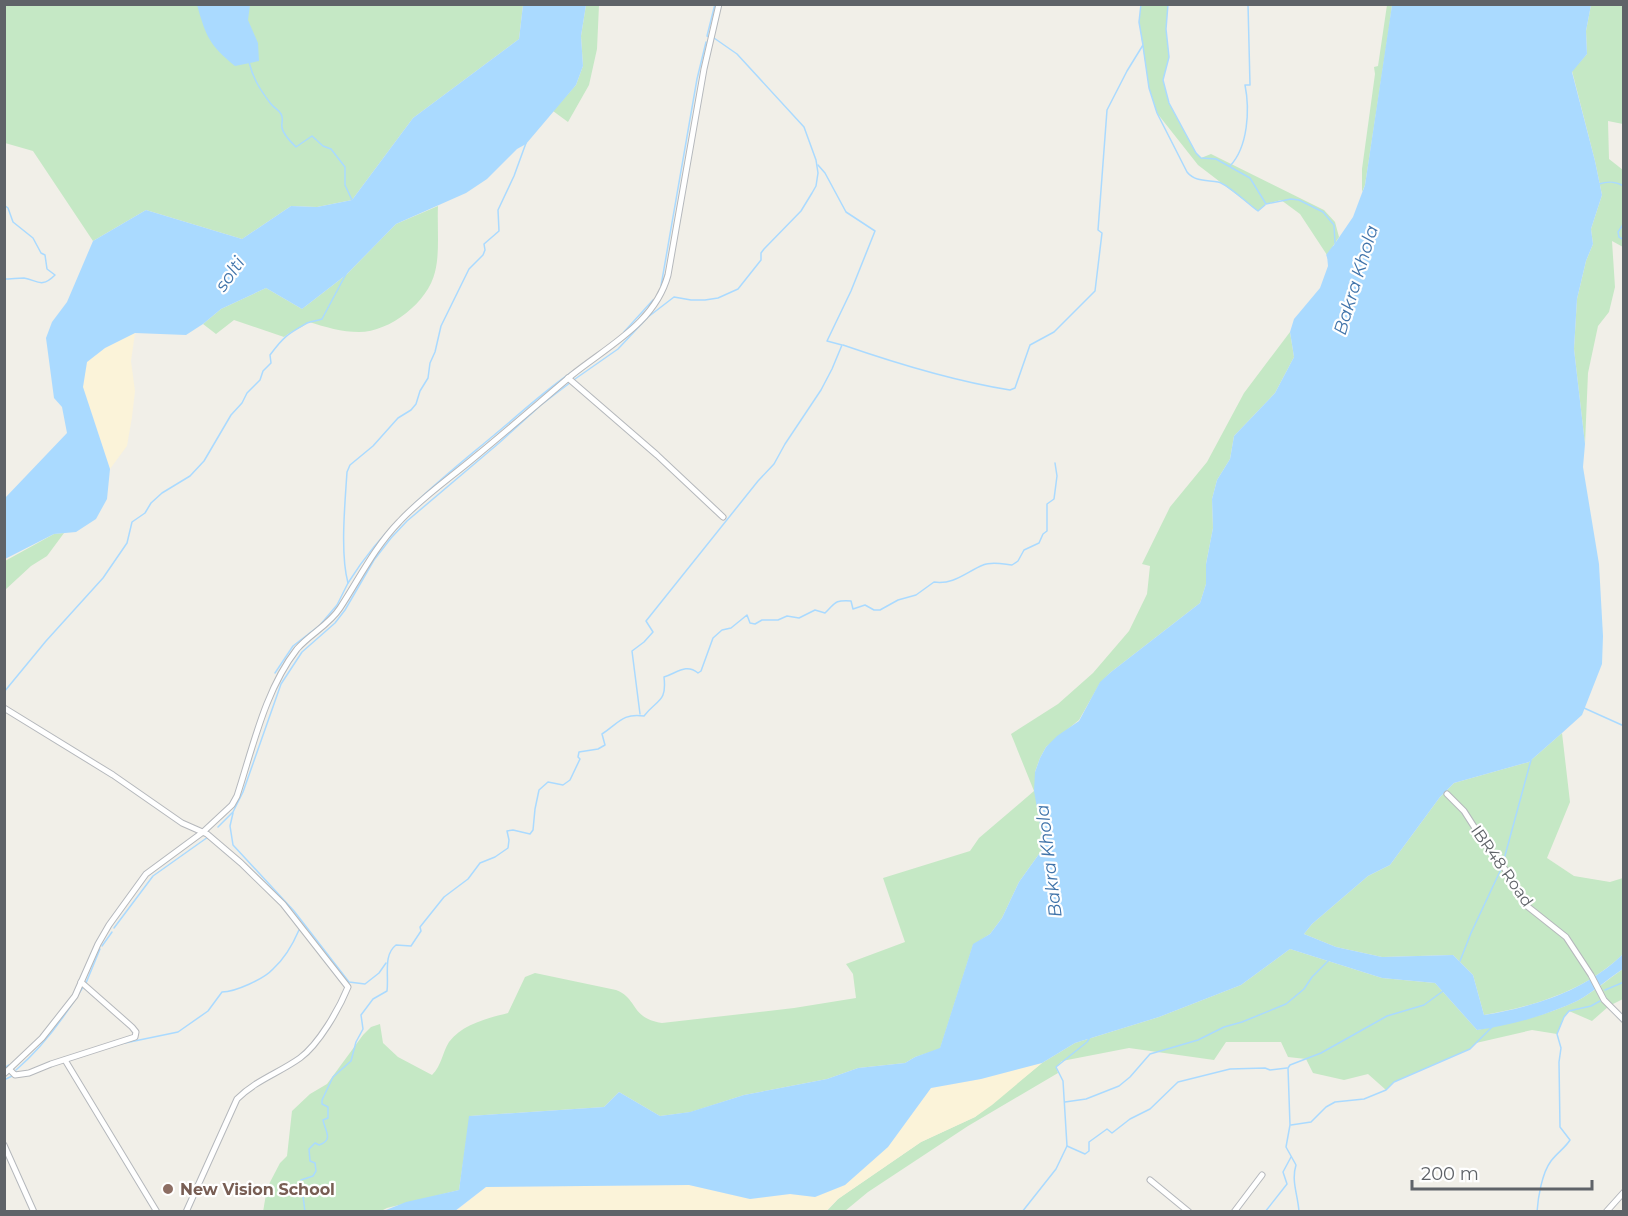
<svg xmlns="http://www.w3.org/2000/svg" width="1628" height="1216" font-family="Montserrat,sans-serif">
  <rect width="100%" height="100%" fill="#f1efe8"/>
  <!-- green -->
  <g fill="#c5e8c5">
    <polygon points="4,5 523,5 519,39 413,118 352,200 317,207 291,206 242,239 146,210 93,241 33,151 5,143"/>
    <polygon points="586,5 599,5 597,49 589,85 568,122 553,111 576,85 583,66 581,36"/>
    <polygon points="1141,5 1168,5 1166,29 1169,57 1163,80 1169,103 1196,153 1201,158 1211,154 1324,210 1335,222 1339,237 1327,255 1300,214 1281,200 1266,204 1258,211 1198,165 1157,113 1149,88 1139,22"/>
    <polygon points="1387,5 1392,5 1389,28 1365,185 1362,192 1362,169 1375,74 1374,67 1378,66"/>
    <polygon points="1591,5 1623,5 1623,124 1608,121 1609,159 1623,170 1623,247 1612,241 1615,287 1609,312 1598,326 1588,373 1585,444 1574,349 1577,299 1586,261 1593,244 1591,229 1602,195 1595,161 1572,71 1587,54 1586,31"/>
    <path d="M438 206C437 226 440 253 435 272 428 302 390 332 359 332 342 332 325 327 309 322 301 329 292 330 284 337L234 320 216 334 203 324 221 309 266 288 302 309 346 275 396 224Z"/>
    <path d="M1290 332 1294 357 1275 393 1234 436 1230 459 1217 480 1212 499 1213 528 1206 564V584L1200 603 1111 672 1100 683 1079 720 1046 747 1040 758 1035 772 1044 847 1019 882 1002 918 990 934 973 945 940 1049 915 1057 905 1063 858 1068 827 1079 744 1095 691 1112 660 1116 619 1092 604 1107 470 1116 459 1190 387 1208 381 1211 263 1212 267 1188 280 1163 287 1156 292 1111 310 1094 327 1084 363 1035 371 1027 380 1024 383 1043 398 1057 432 1075C442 1065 442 1053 449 1042 462 1024 489 1018 508 1013L525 977 535 973 616 990C638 998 630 1018 662 1023L794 1008 856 998 853 974 846 964 905 942 883 878 970 851 979 838 1034 791 1011 734 1058 704 1093 673 1129 631 1147 594 1150 566 1142 564 1170 507 1207 462 1244 393Z"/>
    <polygon points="64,533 47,556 31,566 5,590 5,561 54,534"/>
    <path d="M1562 733 1570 802 1547 858 1574 876 1610 882 1623 878V954C1585 991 1535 1006 1484 1015L1473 975 1453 955 1382 957 1336 947 1304 934 1312 924 1368 876 1390 865 1440 797 1454 783 1529 762Z"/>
    <path d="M1290 949 1382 978 1435 983 1477 1030C1511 1023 1546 1016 1577 1001 1594 992 1608 979 1623 969V999L1609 1006 1592 1021 1569 1011 1564 1017 1557 1034 1532 1030 1476 1043 1470 1049 1394 1082 1386 1090 1368 1074 1344 1080 1313 1073 1306 1059 1288 1057 1281 1042H1226L1214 1060 1129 1048 1062 1061 1056 1067 1058 1073 968 1126 868 1192 845 1211 826 1212 838 1199 921 1142 975 1117 1042 1063 1075 1043 1159 1017 1241 985Z"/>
  </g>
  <!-- sand -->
  <g fill="#fbf3d9">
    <polygon points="135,333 131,361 135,391 132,417 127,446 110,469 83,387 87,362 105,348"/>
    <polygon points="1042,1063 992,1105 975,1117 921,1142 838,1199 826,1211 455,1212 486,1187 689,1185 750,1199 790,1194 815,1197 845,1185 888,1147 931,1088 981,1079"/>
  </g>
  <!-- water -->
  <g fill="#aadaff">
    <path d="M197 5H250L248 20 258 43 259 61 235 66C209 45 206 36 197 5Z"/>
    <polygon points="523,5 586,5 581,36 583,66 576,85 526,144 517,149 487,179 466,193 396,224 346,275 302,309 266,288 221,309 203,324 186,335 135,333 105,348 87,362 83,387 110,469 107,499 96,519 76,532 54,534 5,559 5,498 67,433 62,407 54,398 46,338 52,322 67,302 93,241 146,210 242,239 291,206 317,207 352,200 413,118 519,39"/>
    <path d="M1392 5H1591L1586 31 1587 54 1572 72 1595 161 1602 195 1591 229 1593 244 1586 261 1577 299 1574 349 1585 444 1583 467 1599 564 1603 636 1602 664 1582 715 1562 733 1529 762 1454 783 1440 797 1390 865 1368 876 1312 924 1304 934 1336 947 1382 957 1453 955 1473 975 1484 1015C1536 1006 1585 991 1623 954V969C1607 979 1594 992 1577 1001 1547 1015 1510 1026 1477 1030L1435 983 1382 978 1290 949 1241 985 1159 1017 1075 1043 1042 1063 981 1079 931 1088 888 1147 845 1185 815 1197 790 1194 750 1199 689 1185 486 1187 455 1211 381 1212 406 1202 459 1190 469 1116 604 1107 619 1092 660 1116 690 1112 744 1095 827 1079 858 1068 905 1063 915 1057 940 1048 973 944 990 934 1002 918 1019 882 1044 847 1034 791 1035 772 1040 758 1046 747 1057 736 1079 721 1100 682 1111 672 1200 603 1206 584V564L1213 528 1212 499 1217 480 1230 459 1234 436 1275 393 1294 357 1290 332 1294 319 1320 288 1328 266 1327 255 1353 217 1365 185Z"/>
  </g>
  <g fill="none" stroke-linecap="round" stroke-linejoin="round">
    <!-- stream -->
    <g stroke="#aadaff" stroke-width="1.5">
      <polyline points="1168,4 1166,29 1169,57 1163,80 1169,103 1196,153 1201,158 1216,159 1250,178 1266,204 1291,199 1299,200 1323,212 1334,225 1335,243"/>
      <polyline points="709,37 707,36 715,4"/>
      <path d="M1143 46 1149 88 1157 113 1187 172C1195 182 1207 180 1218 182 1228 184 1249 205 1258 211L1265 205"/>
      <path d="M249 62C253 79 261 91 271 104 274 108 278 109 281 114 284 119 281 122 282 128 284 136 291 142 296 147L312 136 323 146 331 149 345 167V185L352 200"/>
      <path d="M1230 166C1248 147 1250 110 1245 85H1250L1248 4"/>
      <path d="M1599 184C1608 181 1615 181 1624 186"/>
      <path d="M4 205 8 208 13 222 33 238 41 253 45 255 47 269 55 275C41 289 37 280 24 278 18 278 11 279 4 279"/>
      <polyline points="1624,223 1618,232 1619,237 1624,240"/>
      <polyline points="1328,258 1327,255 1333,247"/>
      <polyline points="661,286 697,79 706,42"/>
      <polyline points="624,332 653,300"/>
      <path d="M843 345C898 364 953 381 1010 390L1015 388 1030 345 1054 332 1095 291 1102 233 1098 230 1107 110 1127 71 1143 45 1139 22 1141 4"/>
      <polyline points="575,379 618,349 648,317 674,297 691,300 705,300 718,298 738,289 761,260 761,253 764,249 801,211 812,193 816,186 818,173 816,160 804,127 737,54 714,38"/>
      <path d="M348 583C387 521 438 482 493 436 520 414 546 389 575 370"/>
      <path d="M275 673 293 646 320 625 337 605 348 583C340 554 345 503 347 472L350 465 373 446 398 418 411 410 416 404 420 391 428 378 430 363 435 352 441 326 469 269 483 255 485 250 484 244 499 231 498 210 514 176 526 143"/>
      <path d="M4 692 46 641 103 578 127 543 132 522 145 513 151 503 162 493 190 476 204 461 231 415 242 403 247 393 260 380 263 371 271 363 270 355C284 336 288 334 307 323 312 321 317 321 322 319L346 274"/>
      <polyline points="1584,708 1624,726"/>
      <polyline points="640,714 632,651 644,642 653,632 646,621 758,481 774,464 785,444 821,390 832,369 842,345 827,341 851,291 875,231 846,212 825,173 818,165"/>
      <polyline points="233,813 230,826 233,845 294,911 349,982 365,984 379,973 386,963"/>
      <polyline points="218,827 233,812 243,792 281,684 302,652 335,623 345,610 374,560 391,538 407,521 499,443 541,405 571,382"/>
      <polyline points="1503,863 1531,760"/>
      <polyline points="114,928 153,876 208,837"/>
      <polyline points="102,946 112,932"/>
      <polyline points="1460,961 1471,933 1502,867"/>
      <polyline points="86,983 100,949"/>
      <polyline points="1605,990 1624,982"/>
      <path d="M120 1044 178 1032 208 1011 222 992C235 992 264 979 273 969 284 959 293 944 299 930"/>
      <polyline points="4,1068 9,1065"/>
      <path d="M16 1070C43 1047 64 1018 83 987"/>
      <polyline points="4,1080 12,1076"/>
      <polyline points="1065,1102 1086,1099 1119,1086 1130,1077 1150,1054 1198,1040 1224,1027 1242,1022 1286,1004 1304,989 1312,977 1329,960"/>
      <polyline points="1291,1125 1311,1122 1326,1107 1335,1102 1364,1099 1386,1090 1394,1082 1470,1049 1492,1027"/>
      <polyline points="1067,1146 1085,1154 1089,1151 1089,1142 1107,1129 1112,1133 1130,1119 1150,1109 1178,1082 1230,1069 1265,1068 1270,1070 1287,1068"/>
      <path d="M305 1212 301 1180 313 1176 316 1171 315 1163 310 1161 309 1149 315 1143 319 1145C334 1140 325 1131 323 1120L328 1118V1107L322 1104V1100L333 1077 351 1061 356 1042 363 1029 361 1015 373 999 387 991C389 975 383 955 396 945L411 946 421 931 420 927 444 897 468 879 480 863 495 857 508 848 509 840 507 831 513 830 530 834 533 830 535 809 539 790 548 782 563 785 570 780 580 759 578 757 579 752 598 749 605 745 602 734C619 723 622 713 644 716 657 699 667 703 664 677 677 673 686 663 698 673L701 671 713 638 722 630 731 628 747 615 750 623 755 624 762 620H778L787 616 799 618 815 610 825 613C836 603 833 600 851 601L853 609 865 605 874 610H880L898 600 916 595 934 582C954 585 966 572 983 565 992 561 1003 564 1012 565L1018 561 1024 550 1039 543 1043 534 1047 531V504L1054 499 1057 476 1055 463"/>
      <polyline points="1022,1212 1056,1169 1067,1146 1063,1081 1056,1067 1087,1042 1090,1037"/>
      <polyline points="1265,1212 1287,1184 1283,1172 1291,1157"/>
      <path d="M1299 1212C1298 1195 1291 1181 1296 1165L1286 1147 1290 1125 1288 1068 1290 1065 1321 1053 1387 1016 1424 1005 1443 991"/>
      <path d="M1537 1212C1538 1197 1542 1173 1551 1161 1557 1153 1565 1148 1570 1140L1560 1127 1559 1062 1561 1048 1557 1034 1564 1017 1569 1011 1591 1006 1600 1001"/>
    </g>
    <defs>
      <g id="street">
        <polyline points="568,378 657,455 723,517"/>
        <path d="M4 708 113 775 182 823 207 834 241 863 283 904 348 987C339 1009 319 1044 300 1058 279 1073 256 1080 237 1099L186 1212"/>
        <polyline points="1447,794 1464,811 1489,850 1503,866 1527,906 1566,937 1591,975 1604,1000 1624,1020"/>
        <polyline points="65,1060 157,1212"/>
        <polyline points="10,1070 15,1075 29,1073 51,1064 135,1037 136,1032 132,1027 81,982"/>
        <path d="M4 1074 42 1038 75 996 98 944 109 925 146 874 203 832 232 805 237 796C253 747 265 690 297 649 310 634 329 625 340 608 359 579 374 548 399 522 421 498 450 478 475 457 508 430 540 402 572 375 608 346 655 323 668 275L704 69 719 4"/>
        <polyline points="4,1145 34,1212"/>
        <polyline points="1150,1180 1189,1212"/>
        <polyline points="1234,1212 1262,1175"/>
        <polyline points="1606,1212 1624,1192"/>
      </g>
    </defs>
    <!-- street casing -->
    <use href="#street" stroke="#b5b8bc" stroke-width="7"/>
    <!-- street -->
    <use href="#street" stroke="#fff" stroke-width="5"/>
  </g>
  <!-- markers -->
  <circle fill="#8d6e63" stroke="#fff" stroke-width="2" cx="168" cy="1189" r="6"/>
  <g text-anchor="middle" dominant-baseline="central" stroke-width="4.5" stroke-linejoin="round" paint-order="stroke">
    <!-- street labels -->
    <g font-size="16" fill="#5f6368" stroke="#fff">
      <text transform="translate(1502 866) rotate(55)">IBR48 Road</text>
    </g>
    <!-- education labels -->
    <g font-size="16" font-weight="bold" fill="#785e54" stroke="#fff" text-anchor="start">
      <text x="180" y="1189">New Vision School</text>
    </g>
    <!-- water labels -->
    <g font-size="18" font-style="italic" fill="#4174aa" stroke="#fff">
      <text transform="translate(230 274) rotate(-55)">solti</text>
      <text transform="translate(1356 280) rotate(-73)">Bakra Khola</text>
      <text transform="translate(1049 861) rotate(-97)">Bakra Khola</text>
    </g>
  </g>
  <!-- border -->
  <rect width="1628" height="1216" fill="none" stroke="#5f6368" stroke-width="12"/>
  <!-- scale -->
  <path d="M1412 1180v9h180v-9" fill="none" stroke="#5f6368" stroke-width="3"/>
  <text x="1421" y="1180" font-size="18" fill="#5f6368" stroke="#ffffff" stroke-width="4.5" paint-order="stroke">200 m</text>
</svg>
